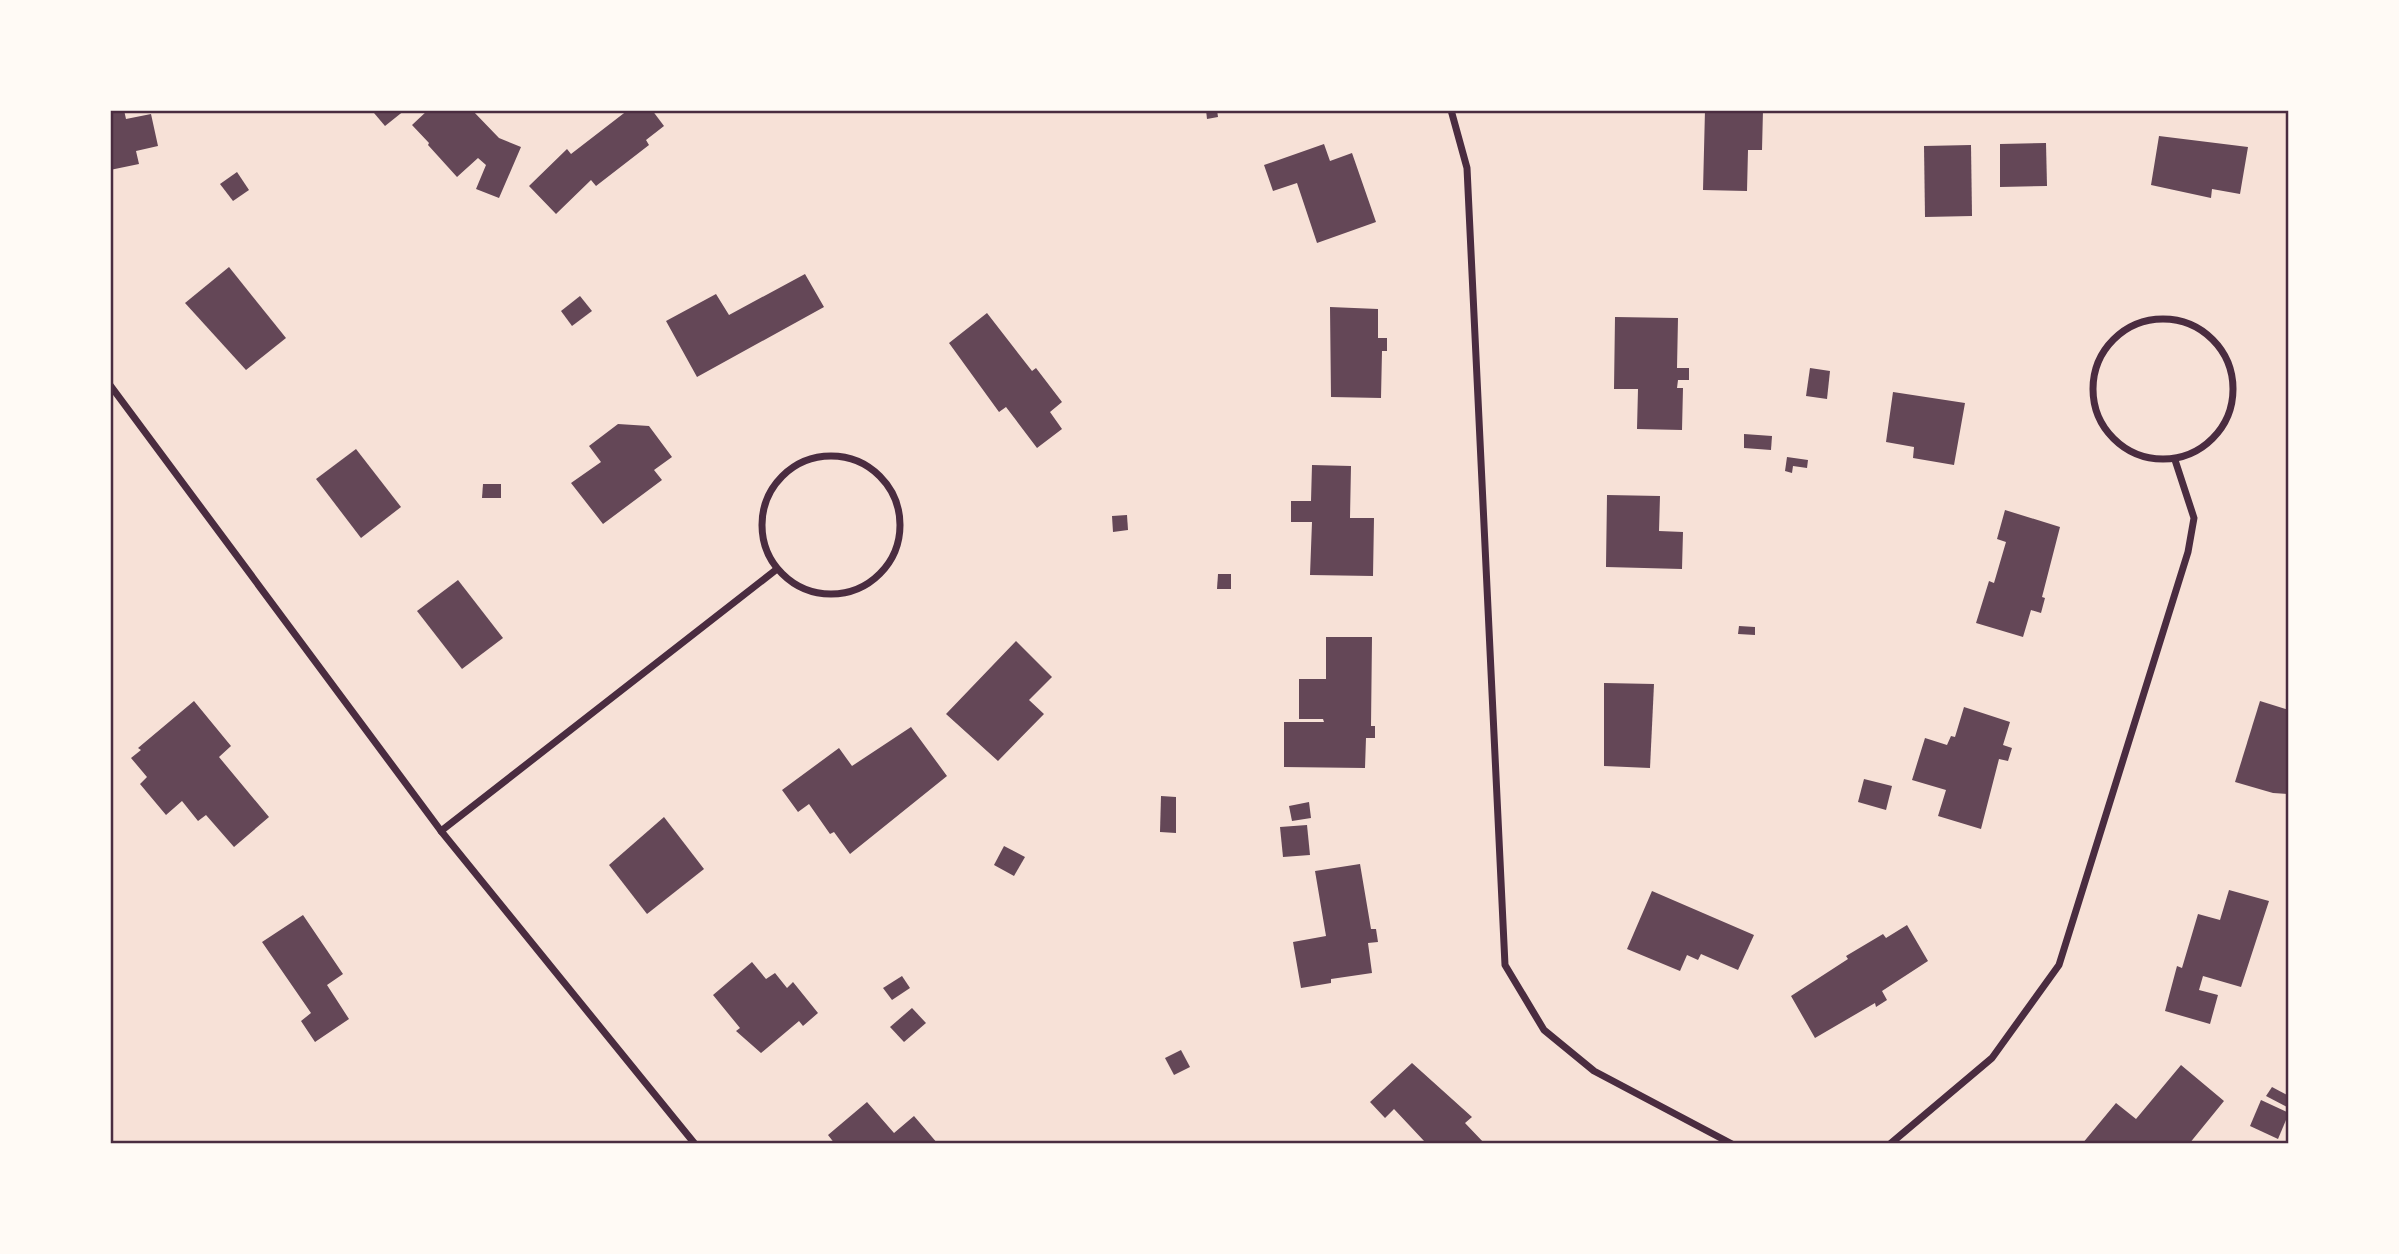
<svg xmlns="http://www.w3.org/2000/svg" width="2399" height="1254" font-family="Rubik,sans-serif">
  <rect width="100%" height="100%" fill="#f7e1d7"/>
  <!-- building -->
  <g fill="#644757">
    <polygon points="110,110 124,110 126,119 151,114 158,146 136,151 139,164 110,170"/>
    <polygon points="377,110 405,110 385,126 374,113"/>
    <polygon points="428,110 472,110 499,138 521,147 499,198 476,189 486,165 478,158 457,177 428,145 429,143 412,125"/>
    <polygon points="628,110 652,110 664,126 646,140 649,145 596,186 591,180 556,214 529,186 567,149 571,154"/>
    <polygon points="1206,110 1217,110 1218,117 1207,119"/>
    <polygon points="1705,110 1763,110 1762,150 1748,150 1747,191 1703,190"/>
    <polygon points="2159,136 2248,147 2240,194 2212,189 2211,198 2151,185"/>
    <polygon points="2046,143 2047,186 2000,187 2000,144"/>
    <polygon points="1324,144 1330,161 1352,153 1376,222 1317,243 1297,183 1273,191 1264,165"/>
    <polygon points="1971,145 1972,216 1925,217 1924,146"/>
    <polygon points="237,172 249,190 233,201 220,184"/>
    <polygon points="229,267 286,338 246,370 185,303"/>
    <polygon points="805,274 824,307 697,377 666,321 716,294 729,315"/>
    <polygon points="580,296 592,311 572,326 561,311"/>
    <polygon points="1330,307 1378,309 1378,338 1387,338 1387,351 1382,351 1381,398 1331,397"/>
    <polygon points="987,313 1032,371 1036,368 1062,402 1050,412 1062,429 1037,448 1006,407 999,412 949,343"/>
    <polygon points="1615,317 1678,318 1677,368 1689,368 1689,380 1678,380 1677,388 1683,388 1682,430 1637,429 1638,389 1614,389"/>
    <polygon points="1810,368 1830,371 1827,399 1806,396"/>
    <polygon points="1893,392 1965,403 1954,465 1913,458 1914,447 1886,442"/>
    <polygon points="618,424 649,426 672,457 654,470 662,480 603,524 571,483 601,462 589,446"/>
    <polygon points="1744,434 1772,436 1771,450 1744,448"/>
    <polygon points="356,449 401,507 361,538 316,479"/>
    <polygon points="1787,457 1808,460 1807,468 1793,466 1792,473 1785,471"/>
    <polygon points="1312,465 1351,466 1350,518 1374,518 1373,576 1310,575 1312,522 1291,522 1291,501 1311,501"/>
    <polygon points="483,484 501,484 501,498 482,498"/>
    <polygon points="1607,495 1660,496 1659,531 1683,532 1682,569 1606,567"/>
    <polygon points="2005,510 2060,527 2042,597 2045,598 2041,613 2031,610 2023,637 1976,623 1989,581 1994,583 2006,542 1997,539"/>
    <polygon points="1127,515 1128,530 1113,532 1112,516"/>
    <polygon points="1218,574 1231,574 1231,589 1217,589"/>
    <polygon points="458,580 503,638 462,669 417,611"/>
    <polygon points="1739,626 1755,627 1755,635 1738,634"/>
    <polygon points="1326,637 1372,637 1371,726 1375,726 1375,738 1366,738 1365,768 1284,767 1284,722 1324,722 1323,719 1299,719 1299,679 1326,679"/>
    <polygon points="1016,641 1052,677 1029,700 1044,714 998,761 946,714"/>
    <polygon points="1604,683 1654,684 1650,768 1604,766"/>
    <polygon points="194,701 231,746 219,757 269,817 234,847 206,815 198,821 182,801 166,815 140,784 147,777 131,758 141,750 138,748"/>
    <polygon points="2260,701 2289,710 2289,794 2273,793 2235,782"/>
    <polygon points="1964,707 2010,722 2003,745 2012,748 2008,761 1999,759 1981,829 1938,816 1946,790 1912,780 1925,738 1947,745 1951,736 1955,737"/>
    <polygon points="911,727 947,776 850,854 834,832 830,834 809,804 798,812 782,790 839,748 852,766"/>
    <polygon points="1864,779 1892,786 1886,810 1858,802"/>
    <polygon points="1161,796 1176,797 1176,833 1160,832"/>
    <polygon points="1309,802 1311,818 1292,821 1289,806"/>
    <polygon points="664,817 704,869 647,914 609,865"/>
    <polygon points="1307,825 1310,855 1283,857 1280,827"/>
    <polygon points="1004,846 1025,857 1014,876 994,865"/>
    <polygon points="1360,864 1371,929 1376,929 1378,942 1368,943 1372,973 1331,979 1331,983 1301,988 1293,942 1326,936 1315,871"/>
    <polygon points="2229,890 2269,901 2241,987 2203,976 2199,990 2218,995 2210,1024 2165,1011 2177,966 2182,968 2198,914 2220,920"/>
    <polygon points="1652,891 1754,935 1738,970 1701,954 1698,960 1687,955 1680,971 1627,949"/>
    <polygon points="303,915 343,974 327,985 349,1019 315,1042 301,1021 311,1013 262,942"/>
    <polygon points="1907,925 1928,961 1882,991 1887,1000 1876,1007 1875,1003 1815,1038 1791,996 1848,959 1846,956 1883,934 1886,938"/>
    <polygon points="752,962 766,979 775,973 787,988 793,982 818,1013 803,1026 799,1021 761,1053 736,1031 740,1028 713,995"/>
    <polygon points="902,976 910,988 892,1000 883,988"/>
    <polygon points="912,1008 926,1023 904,1042 890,1027"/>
    <polygon points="1181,1050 1190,1067 1174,1075 1165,1058"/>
    <polygon points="1412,1063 1472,1117 1465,1123 1485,1144 1423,1144 1425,1142 1394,1109 1385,1118 1370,1102"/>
    <polygon points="2181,1065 2224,1101 2189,1144 2082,1144 2116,1103 2136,1119"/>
    <polygon points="2272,1087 2289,1096 2289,1108 2266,1096"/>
    <polygon points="2261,1100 2289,1113 2278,1139 2250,1126"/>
    <polygon points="867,1102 894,1133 914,1116 938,1144 835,1144 828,1135"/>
  </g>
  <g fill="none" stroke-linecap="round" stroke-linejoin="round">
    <!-- minor -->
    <g stroke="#4a2c40" stroke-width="7">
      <polyline points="1451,110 1467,168 1505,965 1544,1030 1594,1071 1732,1144"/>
      <circle cx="2163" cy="389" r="70"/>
      <polyline points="110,385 441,831 695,1144"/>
      <circle cx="831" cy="525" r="69"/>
      <polyline points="441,831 777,569"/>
      <polyline points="1890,1144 1992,1058 2059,965 2188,552 2194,518 2175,460"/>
    </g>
  </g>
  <!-- border -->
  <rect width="2399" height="1254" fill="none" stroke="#fffaf5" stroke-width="224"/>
  <rect x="112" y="112" width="2175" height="1030" fill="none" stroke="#4a2c40" stroke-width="2.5"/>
</svg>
